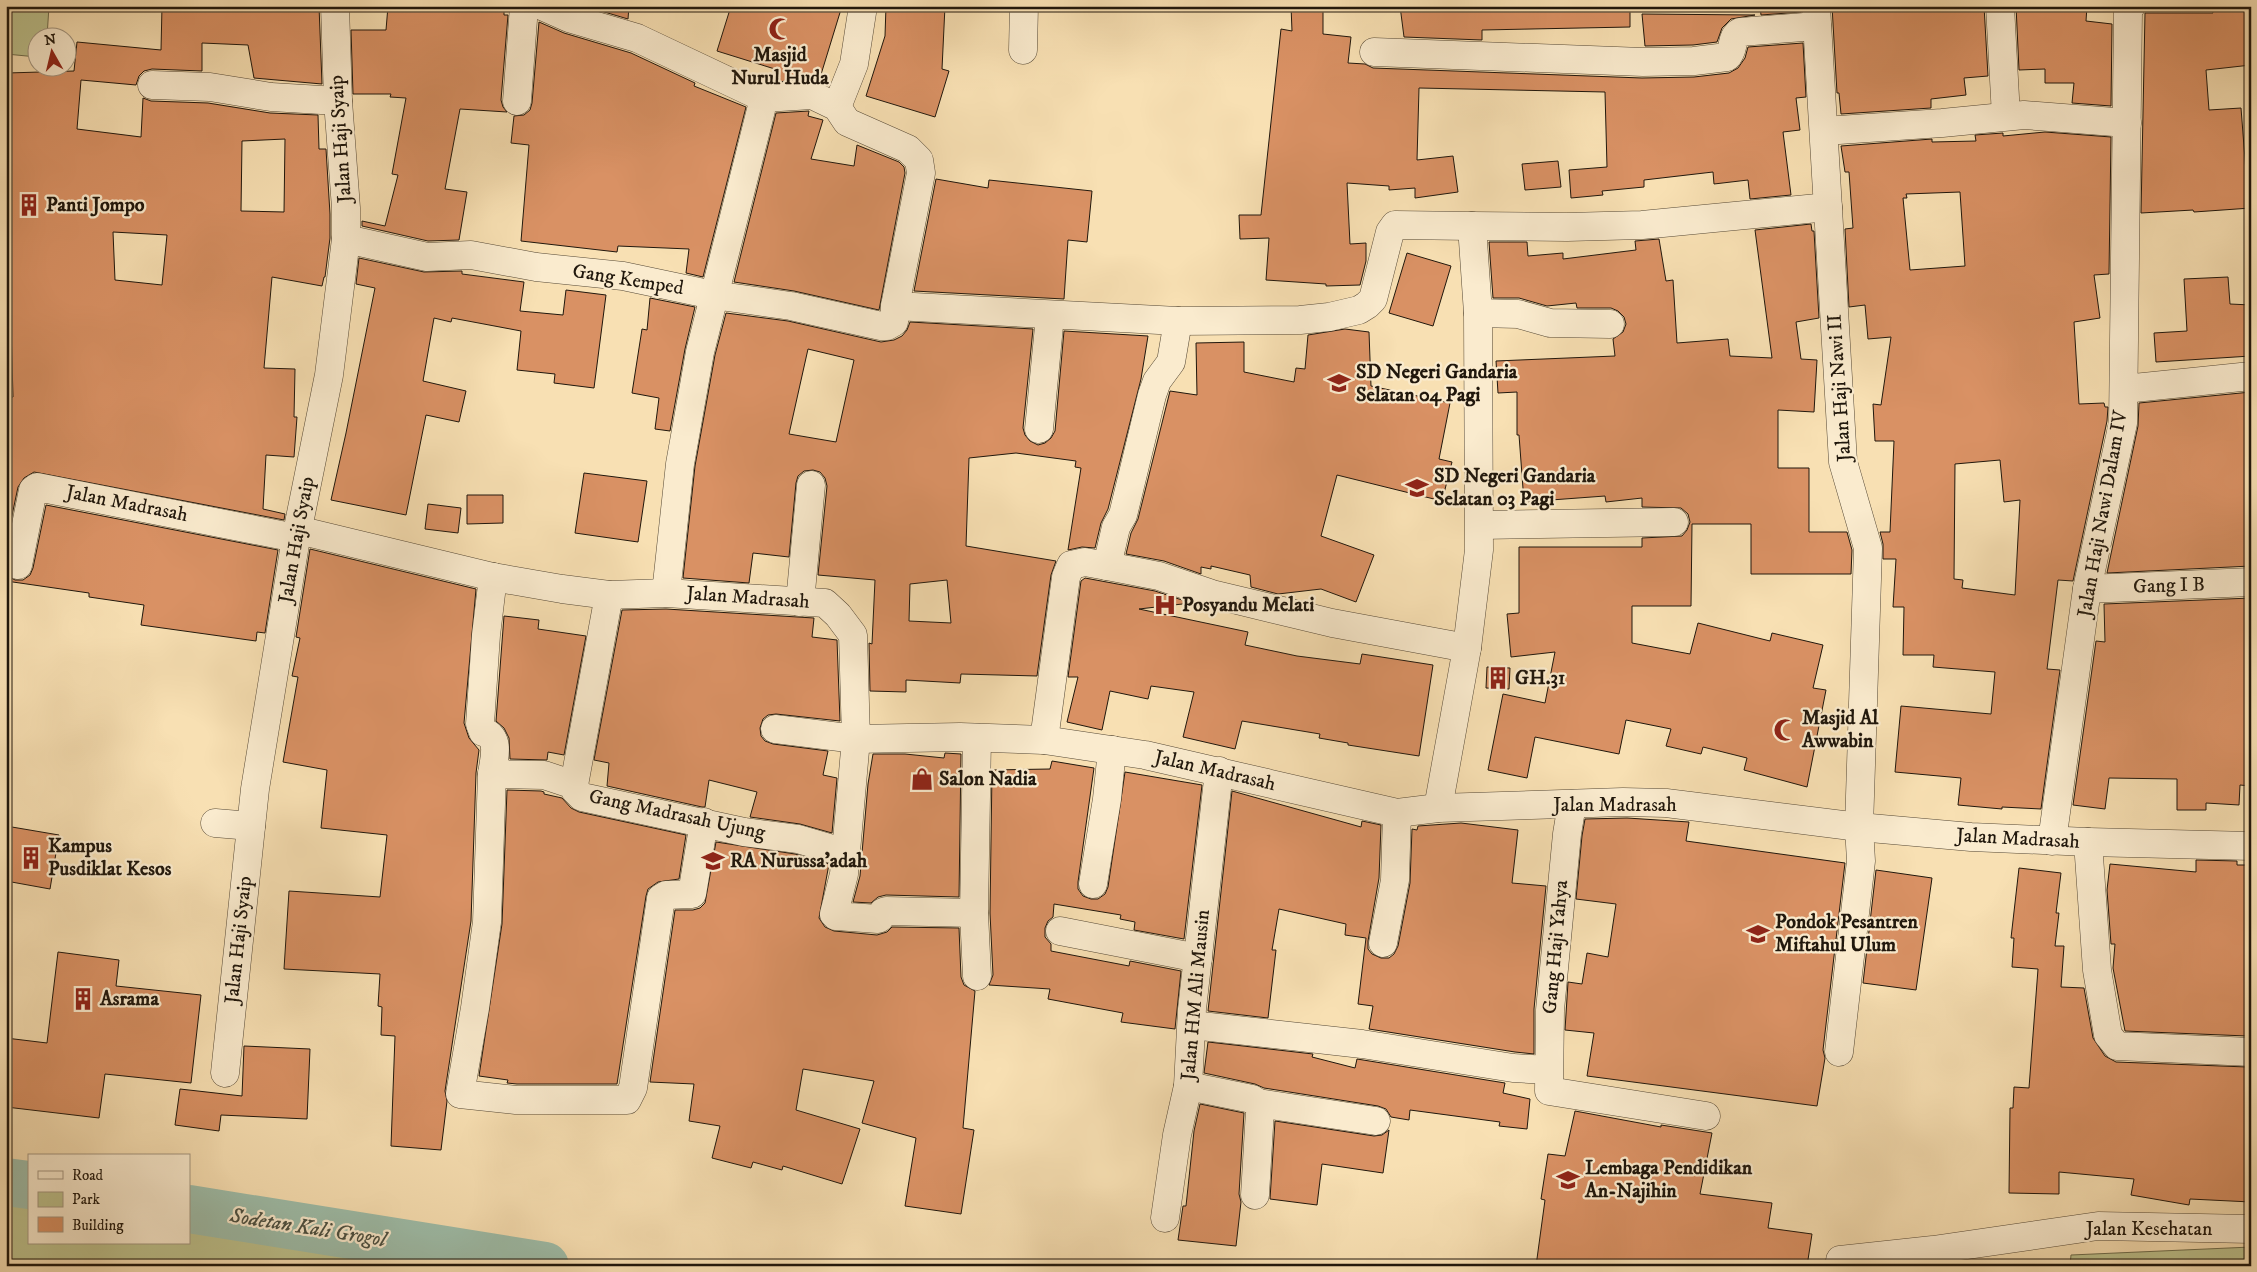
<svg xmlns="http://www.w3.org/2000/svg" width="2257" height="1272" font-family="'IM FELL DW Pica',serif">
  <rect width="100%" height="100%" fill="#f8e0b3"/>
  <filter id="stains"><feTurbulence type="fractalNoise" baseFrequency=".004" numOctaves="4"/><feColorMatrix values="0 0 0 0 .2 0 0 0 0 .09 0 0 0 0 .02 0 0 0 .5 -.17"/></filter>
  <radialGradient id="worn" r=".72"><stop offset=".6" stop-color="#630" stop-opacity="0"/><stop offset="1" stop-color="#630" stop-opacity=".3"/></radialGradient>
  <!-- green -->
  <g fill="#bdc28d" stroke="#6e6c4c">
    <polygon points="6,6 49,6 47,37 38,38 37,57 6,54"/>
    <polygon points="6,1182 29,1185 29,1243 189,1243 189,1209 545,1266 6,1266"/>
    <polygon points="2251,1247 2251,1266 2070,1266 2071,1255"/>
  </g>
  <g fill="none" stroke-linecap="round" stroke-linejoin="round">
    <!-- river -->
    <g stroke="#9ebda9" stroke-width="48">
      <polyline points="6,1182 29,1185"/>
      <polyline points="189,1209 545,1266"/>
    </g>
  </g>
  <!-- building -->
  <g fill="#d99164" stroke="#20170c" fill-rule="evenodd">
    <path d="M162 6H319L322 84 254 78 248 45 202 43V71L152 69 144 71 139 76 136 85 81 80 77 129 141 137 143 98 151 101 208 103 270 113 318 115 319 149H326L330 214V238L325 277H324L322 286 272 277 264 368 295 369 294 417H297L294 457 266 455 263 509 285 514 284 520 34 472 24 478 18 487 6 544V398L13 397 8 225H6L7 73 74 71 77 42 161 50ZM285 139 284 212 241 211 242 141ZM113 232 167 235 162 285 115 280Z"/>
    <polygon points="388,6 504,6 504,15 508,15 501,100 503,107 507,112 460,109 445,189 467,192 459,240 428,241 362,226 362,221 385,226 398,175 392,174 406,98 390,97 391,94 353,94 351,30 386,30"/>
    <polygon points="584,6 629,6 628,19"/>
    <polygon points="731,6 842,6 819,81 811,79 776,82 778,70 717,51"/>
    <polygon points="886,6 945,6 942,69 949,71 935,117 866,96 885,36"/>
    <polygon points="1291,6 1323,6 1323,34 1351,37 1348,63 1365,64 1373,68 1642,78 1694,77 1729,73 1738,68 1745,58 1748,47 1803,43 1806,97 1796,98 1800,130 1783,132 1791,195 1750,199 1748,180 1714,184 1713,172 1644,180 1644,187 1602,191 1603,195 1571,198 1569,170 1607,167 1605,92 1419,88 1417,160 1453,156 1458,192 1415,198 1415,188 1389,190 1389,186 1347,183 1350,244 1366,243 1366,261 1360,285 1326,286 1326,284 1266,280 1269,238 1240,239 1239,215 1261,215 1281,29 1292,31"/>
    <polygon points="1400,6 1630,6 1630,27 1482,30 1482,40 1404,37"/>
    <polygon points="1760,6 1800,6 1801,12 1761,15"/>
    <polygon points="1832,6 1984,6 1988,76 1964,78 1966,95 1931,99 1931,108 1841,114 1839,93 1837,93"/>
    <polygon points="2016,6 2087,6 2086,21 2112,24 2111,106 2072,103 2074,83 2045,83 2045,69 2019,70"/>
    <polygon points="2249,7 2251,65 2206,70 2209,110 2241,108 2247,185 2249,185 2251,208 2194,212 2193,210 2141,213 2145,13 2213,13 2212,10"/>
    <polygon points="1642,14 1755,15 1731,19 1722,28 1717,42 1693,45 1645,46"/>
    <polygon points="539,22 564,33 631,53 695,83 694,86 746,107 703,277 686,273 689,249 618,246 617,252 521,241 529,145 511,143 514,116 524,115 530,110 532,103"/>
    <polygon points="809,111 808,116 823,120 811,159 854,166 857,145 899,162 904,167 905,173 879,310 794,291 734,282 776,113"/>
    <path d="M2045 132 2111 137 2109 274 2094 275 2100 318 2074 322 2079 404 2104 403 2105 407H2108L2107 421 2073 581 2058 580 2047 669 2060 670 2041 809 2002 807V809L1958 805 1961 778 1895 772 1901 706 1991 714 1995 672 1933 667 1934 655H1903L1904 607H1893L1896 559H1883V544L1880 532H1890L1894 441H1875L1873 404 1881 405 1891 337 1868 339 1865 305 1849 307 1845 229 1853 228 1849 172H1845L1841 146 1932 139V142L1976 141 1975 135 2003 133V136ZM1960 192 1965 266 1910 270 1903 198H1907L1906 194ZM2000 460 2004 502 2020 500 2015 595 1962 588 1963 580 1954 579 1955 464Z"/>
    <polygon points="1558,161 1561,187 1525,190 1522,164"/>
    <polygon points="936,179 988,188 989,180 1092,191 1087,242 1068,240 1064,299 914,291"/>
    <polygon points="1811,224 1812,231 1814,231 1819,318 1796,322 1801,359 1817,360 1814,412 1778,410 1778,468 1809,468 1809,532 1847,532 1852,550 1851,574 1751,574 1751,524 1692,524 1691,606 1632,606 1632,643 1690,654 1698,623 1770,641 1772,633 1823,645 1813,688 1826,690 1807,787 1744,770 1747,758 1703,747 1701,754 1666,746 1671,729 1626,720 1619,754 1535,737 1527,778 1488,770 1503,694 1545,703 1555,652 1511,657 1507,614 1519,613 1519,547 1642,547 1642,538 1682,536 1687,530 1690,522 1688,514 1681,508 1642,507 1642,498 1606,502 1605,496 1524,502 1519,435 1517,435 1517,392 1498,393 1496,361 1615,356 1613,339 1623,332 1626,324 1624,317 1618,311 1611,308 1577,308 1576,303 1547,306 1519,298 1493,298 1489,242 1527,242 1528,256 1563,253 1563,259 1636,250 1635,241 1659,239 1666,281 1673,280 1677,343 1728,339 1730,356 1772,358 1755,230"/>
    <polygon points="1407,253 1451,266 1433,326 1389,313"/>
    <polygon points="359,258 424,272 462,271 462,274 524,282 520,311 563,315 566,290 606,295 594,388 554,383 555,374 517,370 521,331 452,318 451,322 434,318 423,381 466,391 459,422 426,415 406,515 331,500 346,433 375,288 356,284"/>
    <polygon points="2228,277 2230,304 2251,305 2251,356 2156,362 2154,333 2187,331 2184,279"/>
    <polygon points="650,298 695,307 685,349 670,431 655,429 659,398 632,393 642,329 647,330"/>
    <path d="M726 313 788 321 881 342 894 340 902 336 907 330 910 322 1033 329 1023 428 1025 435 1030 441 1038 445 1045 443 1051 438 1055 431 1064 331 1148 336 1141 379 1108 509 1101 523 1095 548 1082 547 1068 550 1081 468 1075 467 1076 461 1016 453 969 458 966 546 1056 561 1051 575 1037 676 961 674 960 683 906 680V692L870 691 869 643 872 644 875 580 818 575 827 486 825 478 820 472 813 470 804 471 798 476 796 483 789 557 753 553 749 583 683 578 695 466 715 355ZM808 349 854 360 836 442 789 434ZM947 580 951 623 909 621 910 584Z"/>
    <polygon points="1345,329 1369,332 1371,386 1450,403 1439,459 1452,462 1442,501 1337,475 1321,536 1374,555 1356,602 1321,589 1278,594 1251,587 1250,575 1211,566 1211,569 1201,567 1201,574 1164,561 1126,554 1131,533 1138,519 1170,391 1197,395 1196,343 1244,342 1244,372 1294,382 1296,368 1305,369 1308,335"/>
    <polygon points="2251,392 2251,566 2107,573 2138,426 2139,403"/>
    <polygon points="584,473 647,481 638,542 575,533"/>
    <polygon points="467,495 503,495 503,523 467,524"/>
    <polygon points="428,504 461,508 458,533 425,529"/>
    <polygon points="46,505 278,550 265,633 257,632 256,641 141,625 144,605 89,597 89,593 6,581 6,575 15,580 23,580 30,575 33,568"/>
    <polygon points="310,549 476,589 464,723 469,738 479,750 476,773 471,921 445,1091 447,1101 441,1150 391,1146 395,1036 381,1035 382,1007 378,1006 380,974 284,969 289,891 380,897 387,835 321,828 327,770 283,762 298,677 292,676 300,638 296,637"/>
    <polygon points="1085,578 1155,591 1191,603 1139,609 1248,632 1245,645 1297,656 1360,664 1362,654 1433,665 1419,756 1348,745 1348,743 1319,738 1320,734 1242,721 1235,749 1183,737 1194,692 1151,686 1148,699 1110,691 1102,730 1067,722 1078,677 1068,677 1081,581"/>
    <polygon points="2251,598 2251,786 2240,785 2239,805 2206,803 2206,810 2177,810 2177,779 2109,778 2105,809 2073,805 2096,641 2105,642 2104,604"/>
    <polygon points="666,609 814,618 812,637 837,640 840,721 776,714 768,715 763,719 760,728 761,736 765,741 773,744 828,751 823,775 837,778 832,833 800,824 750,817 757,792 709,780 705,807 702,807 607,786 609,763 594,760 622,610"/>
    <polygon points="504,616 539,620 538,629 586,636 564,755 548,752 547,760 510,759 509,738 504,728 496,721"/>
    <polygon points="1487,667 1510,668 1509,689 1486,688"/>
    <polygon points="945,753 961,754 959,897 886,895 878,897 871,903 853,902 860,876 868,784 873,754 905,754 944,758"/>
    <polygon points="1052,761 1094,768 1078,882 1078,889 1083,896 1091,899 1098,899 1105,894 1108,887 1125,772 1202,785 1184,939 1134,930 1135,922 1120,919 1121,915 1054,904 1053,917 1048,921 1045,928 1045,937 1051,944 1051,951 1129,966 1130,961 1181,971 1175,1029 1121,1022 1123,1013 1048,999 1050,989 989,985 993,975 990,913 992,770 1050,769"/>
    <polygon points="507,790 541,791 544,792 544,794 562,798 571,808 579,812 686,835 679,879 658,882 648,889 646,896 617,1084 517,1084 507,1083 508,1080 479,1076 502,924"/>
    <polygon points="1232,791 1361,827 1362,821 1381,825 1379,878 1368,941 1368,949 1372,954 1381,958 1389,958 1394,954 1398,946 1410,883 1412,829 1417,830 1418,826 1461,823 1518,830 1512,883 1546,886 1534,1009 1534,1054 1515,1052 1369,1029 1373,1006 1358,1004 1366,938 1345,935 1346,924 1279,909 1272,950 1276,950 1268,1018 1208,1011"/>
    <polygon points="1627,818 1689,822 1686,841 1845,863 1823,1050 1825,1058 1817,1106 1587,1076 1594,1033 1565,1030 1568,982 1582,984 1587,953 1608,957 1616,904 1576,899 1582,836 1585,819"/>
    <polygon points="6,826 59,835 50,889 6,881"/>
    <polygon points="716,842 795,854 829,864 819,918 825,927 834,931 877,935 887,932 892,927 959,928 961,977 964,985 975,991 963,1128 974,1130 961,1214 905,1206 916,1138 862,1123 874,1081 803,1069 796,1110 860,1129 842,1184 783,1166 782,1170 753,1162 751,1168 712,1158 720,1126 689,1121 694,1084 650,1082 675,910 693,910 700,908 705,903"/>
    <polygon points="2196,860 2237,861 2237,865 2251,865 2251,1026 2246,1027 2247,1036 2125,1031 2113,968 2115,944 2111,944 2107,890 2110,864 2196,872"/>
    <polygon points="2019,868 2061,873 2056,913 2059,913 2055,946 2064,946 2061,987 2084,988 2093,1038 2105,1056 2116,1062 2247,1067 2248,1090 2251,1090 2251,1202 2190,1199 2189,1205 2131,1195 2134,1179 2059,1172 2059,1194 2009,1193 2010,1108 2013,1108 2014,1087 2029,1088 2038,969 2012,967 2014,938 2011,938"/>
    <polygon points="1876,870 1932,878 1916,990 1863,983"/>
    <polygon points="58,952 119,960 116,986 201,995 191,1083 105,1074 99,1118 6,1107 6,1038 47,1043"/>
    <polygon points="1208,1042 1313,1054 1312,1057 1355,1068 1357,1059 1505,1083 1503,1093 1530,1099 1527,1129 1499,1126 1500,1122 1410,1110 1409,1120 1391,1117 1386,1109 1378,1106 1264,1088 1255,1084 1204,1073"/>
    <polygon points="244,1046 310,1049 307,1119 221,1115 219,1131 175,1125 180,1089 242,1096"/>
    <polygon points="1200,1104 1244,1113 1239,1194 1241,1202 1236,1246 1178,1240 1183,1206 1186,1206 1194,1131"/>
    <polygon points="1575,1111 1661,1127 1661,1125 1712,1133 1700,1194 1772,1203 1768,1228 1812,1234 1807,1266 1536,1266 1545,1200 1541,1199 1548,1154 1565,1156"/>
    <polygon points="1275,1121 1374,1136 1382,1135 1389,1130 1383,1173 1322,1164 1317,1205 1270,1199"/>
  </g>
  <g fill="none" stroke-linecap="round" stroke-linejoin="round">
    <defs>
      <g id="minor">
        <polyline points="542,6 569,18 637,38 764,98"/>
        <polyline points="1816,6 1843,462 1868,548 1859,827 1861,861 1839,1052"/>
        <polyline points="2000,6 2006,116"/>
        <polyline points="1023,50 1024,6"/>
        <path d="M1374 52 1643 62 1694 61 1727 57C1735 50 1730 37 1740 32L1817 26"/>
        <polyline points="152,85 210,87 271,97 338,101"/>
        <polyline points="517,101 524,6"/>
        <polyline points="837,107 854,64 863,6"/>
        <polyline points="1824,131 1942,123 2024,115 2127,123"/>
        <polyline points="346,239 427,257 471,255 536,267 623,276 713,295 791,306 881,326 887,326 894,322 895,306"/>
        <polyline points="1478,313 1518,314 1550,323 1610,324"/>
        <polyline points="1178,321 1171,362 1157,381 1152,395 1123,515 1116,527 1107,566 1159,576 1212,594 1332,623 1467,648"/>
        <polyline points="2124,389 2251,376"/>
        <polyline points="1039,429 1050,316"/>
        <polyline points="1480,525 1674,522"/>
        <polyline points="298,530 493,577 562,589 609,595 666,593 825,603 838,615 853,635 856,739 844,874 834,914 836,916 878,919 880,918 883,912 886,911 974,913"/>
        <polyline points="18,565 33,490 37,487 296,538"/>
        <path d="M493 577 486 635 480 724 483 732C501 736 494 760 492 774L544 775 574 785 575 790 582 797 744 832 798 839 846 853"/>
        <polyline points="2087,589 2251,582"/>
        <polyline points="666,593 680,464 700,352 764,98 812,95 837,107 847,122 908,149 919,160 921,173 895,306 1178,321 1300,320 1329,317 1359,310 1367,305 1373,299 1390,232 1395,225 1472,226"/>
        <polyline points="800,602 811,485"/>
        <polyline points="775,729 856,739 960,737 1044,740 1145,755 1397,813 1438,808 1623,802 1666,803 1859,827 1971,837 2088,842 2251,846"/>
        <polyline points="977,738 974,913 977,976"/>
        <polyline points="1044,740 1066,577 1071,565 1085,562 1107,566"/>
        <polyline points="492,774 487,922 475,1008 460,1094 516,1100 627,1100 633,1088 661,898 666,895 692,894 704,822"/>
        <polyline points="574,785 609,595"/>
        <polyline points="1572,804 1567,834 1550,1010 1549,1091 1706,1116"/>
        <polyline points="1438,808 1467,648 1479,550 1478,313 1472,226 1567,227 1642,225 1828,207"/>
        <polyline points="215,823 251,826"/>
        <polyline points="2052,841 2087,589 2123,423 2128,11 2131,6"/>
        <polyline points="2088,842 2097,970 2108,1035 2117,1046 2251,1052"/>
        <polyline points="1093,884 1107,799 1112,750"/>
        <polyline points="1060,931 1198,958"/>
        <polyline points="1383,943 1395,880 1397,813"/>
        <polyline points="1192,1025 1362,1044 1513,1068 1548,1070"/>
        <polyline points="225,1073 255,789 296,538 329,375 346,239 346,208 338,101 335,6"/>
        <polyline points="1188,1086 1252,1099 1258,1103 1260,1110 1255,1195"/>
        <polyline points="1258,1103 1376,1121"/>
        <polyline points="1165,1218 1177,1135 1188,1086 1192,1009 1219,771"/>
        <polyline points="1840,1260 1933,1250 2098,1226 2251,1229"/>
      </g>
    </defs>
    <!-- minor casing -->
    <use href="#minor" stroke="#564936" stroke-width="29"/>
    <!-- minor -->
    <use href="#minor" stroke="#faebce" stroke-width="28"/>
  </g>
  <!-- icons -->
  <defs>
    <symbol id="mosque-bare" viewBox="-9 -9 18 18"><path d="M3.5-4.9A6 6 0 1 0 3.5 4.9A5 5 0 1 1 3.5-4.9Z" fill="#8f2418" stroke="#faebce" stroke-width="2.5" paint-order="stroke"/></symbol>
    <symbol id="building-bare" viewBox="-9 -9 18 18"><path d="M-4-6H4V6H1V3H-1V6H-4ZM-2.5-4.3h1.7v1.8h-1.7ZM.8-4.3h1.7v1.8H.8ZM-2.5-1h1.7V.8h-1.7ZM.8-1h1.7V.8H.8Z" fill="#8f2418" stroke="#faebce" stroke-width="2.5" paint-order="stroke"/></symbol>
    <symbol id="school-bare" viewBox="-9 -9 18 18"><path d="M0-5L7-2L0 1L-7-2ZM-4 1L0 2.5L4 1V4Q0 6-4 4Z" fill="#8f2418" stroke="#faebce" stroke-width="2.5" paint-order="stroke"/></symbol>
    <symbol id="hospital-bare" viewBox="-9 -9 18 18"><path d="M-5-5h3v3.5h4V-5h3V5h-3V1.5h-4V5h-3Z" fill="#8f2418" stroke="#faebce" stroke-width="2.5" paint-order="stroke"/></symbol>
    <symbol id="shop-bare" viewBox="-9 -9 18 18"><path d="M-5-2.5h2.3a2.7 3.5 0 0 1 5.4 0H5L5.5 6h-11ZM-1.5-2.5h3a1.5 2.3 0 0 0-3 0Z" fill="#8f2418" stroke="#faebce" stroke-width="2.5" paint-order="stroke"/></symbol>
  </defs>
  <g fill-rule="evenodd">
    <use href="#mosque-bare" x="764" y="13" width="32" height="32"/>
    <use href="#building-bare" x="13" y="189" width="32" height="32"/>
    <use href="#school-bare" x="1323" y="367" width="32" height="32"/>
    <use href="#school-bare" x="1401" y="472" width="32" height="32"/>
    <use href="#hospital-bare" x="1149" y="589" width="32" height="32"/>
    <use href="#building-bare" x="1482" y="662" width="32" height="32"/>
    <use href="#mosque-bare" x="1769" y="714" width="32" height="32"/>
    <use href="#shop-bare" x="906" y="763" width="32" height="32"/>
    <use href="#building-bare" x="15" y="842" width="32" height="32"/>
    <use href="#school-bare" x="697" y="845" width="32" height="32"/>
    <use href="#school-bare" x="1742" y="918" width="32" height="32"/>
    <use href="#building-bare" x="67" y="983" width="32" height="32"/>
    <use href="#school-bare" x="1552" y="1164" width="32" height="32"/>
  </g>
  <g text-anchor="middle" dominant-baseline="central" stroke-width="4.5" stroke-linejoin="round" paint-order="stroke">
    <!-- poi labels -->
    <g font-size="20" font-weight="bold" fill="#20170c" stroke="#faebce" text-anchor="start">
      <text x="780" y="55" text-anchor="middle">Masjid<tspan x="780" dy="23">Nurul Huda</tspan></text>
      <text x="46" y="205">Panti Jompo</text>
      <text x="1356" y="372">SD Negeri Gandaria<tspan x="1356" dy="23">Selatan 04 Pagi</tspan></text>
      <text x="1434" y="476">SD Negeri Gandaria<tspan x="1434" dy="23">Selatan 03 Pagi</tspan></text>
      <text x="1182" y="605">Posyandu Melati</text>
      <text x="1515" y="678">GH.31</text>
      <text x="1802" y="718">Masjid Al<tspan x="1802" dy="23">Awwabin</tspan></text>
      <text x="939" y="779">Salon Nadia</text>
      <text x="48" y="846">Kampus<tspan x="48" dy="23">Pusdiklat Kesos</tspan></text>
      <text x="730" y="861">RA Nurussa'adah</text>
      <text x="1775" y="922">Pondok Pesantren<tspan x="1775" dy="23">Miftahul Ulum</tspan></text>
      <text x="100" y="999">Asrama</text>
      <text x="1585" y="1168">Lembaga Pendidikan<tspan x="1585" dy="23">An-Najihin</tspan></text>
    </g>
    <!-- street labels -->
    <g font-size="20" fill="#20170c" stroke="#faebce">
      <text transform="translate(341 139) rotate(-94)">Jalan Haji Syaip</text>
      <text transform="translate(628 280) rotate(9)">Gang Kemped</text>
      <text transform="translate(1840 388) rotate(-94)">Jalan Haji Nawi II</text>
      <text transform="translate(127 504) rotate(11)">Jalan Madrasah</text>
      <text transform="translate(2103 514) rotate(-80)">Jalan Haji Nawi Dalam IV</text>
      <text transform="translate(297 540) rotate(-80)">Jalan Haji Syaip</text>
      <text transform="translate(2169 586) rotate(-2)">Gang I B</text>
      <text transform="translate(748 598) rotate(4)">Jalan Madrasah</text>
      <text transform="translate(1215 771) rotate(13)">Jalan Madrasah</text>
      <text x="1615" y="805">Jalan Madrasah</text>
      <text transform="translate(677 815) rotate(12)">Gang Madrasah Ujung</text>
      <text transform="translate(2018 839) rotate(3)">Jalan Madrasah</text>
      <text transform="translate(239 940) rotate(-84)">Jalan Haji Syaip</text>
      <text transform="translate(1556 947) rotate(-85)">Gang Haji Yahya</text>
      <text transform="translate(1196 995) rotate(-85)">Jalan HM Ali Mausin</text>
      <text x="2149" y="1229">Jalan Kesehatan</text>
    </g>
    <!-- water labels -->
    <g font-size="21" font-style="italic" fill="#4c5143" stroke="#faebce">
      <text transform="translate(308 1228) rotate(9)">Sodetan Kali Grogol</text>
    </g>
  </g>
  <!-- margin -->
  <rect width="2257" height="1272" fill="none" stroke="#f8e0b3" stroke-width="25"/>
  <rect x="8" y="8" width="2242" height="1257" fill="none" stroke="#20170c" stroke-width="2.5"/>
  <rect x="12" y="12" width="2232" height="1247" fill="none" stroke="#20170c"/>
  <!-- legend -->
  <rect x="28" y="1154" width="162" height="90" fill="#faebce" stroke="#a39680"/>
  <rect x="38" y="1171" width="25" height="8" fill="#faebce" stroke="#a39680"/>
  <text x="72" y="1180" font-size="15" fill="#20170c">Road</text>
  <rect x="38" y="1192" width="25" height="15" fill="#bdc28d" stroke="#a39680"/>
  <text x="72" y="1204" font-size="15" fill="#20170c">Park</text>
  <rect x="38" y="1217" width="25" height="15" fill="#d99164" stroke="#a39680"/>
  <text x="72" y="1230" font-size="15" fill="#20170c">Building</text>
  <!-- north arrow -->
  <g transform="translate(52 52) rotate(352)"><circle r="24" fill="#faebce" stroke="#a39680"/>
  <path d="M0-4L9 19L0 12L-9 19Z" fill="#8f2418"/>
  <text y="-8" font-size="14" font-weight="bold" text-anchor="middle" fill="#20170c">N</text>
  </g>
  <rect width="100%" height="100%" filter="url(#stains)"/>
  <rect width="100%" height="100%" fill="url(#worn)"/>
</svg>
